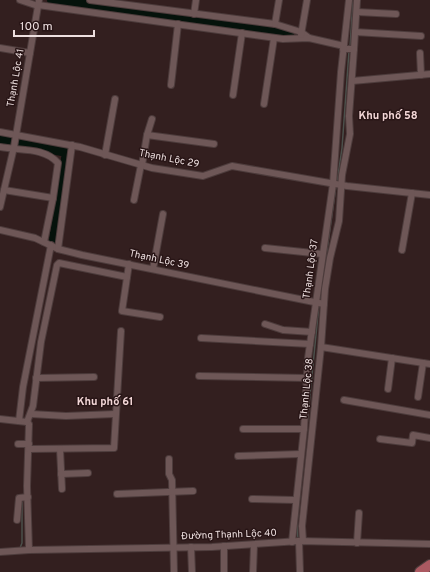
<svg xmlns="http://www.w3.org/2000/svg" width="430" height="572" font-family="Overpass,sans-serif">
  <rect width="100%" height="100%" fill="#331f1f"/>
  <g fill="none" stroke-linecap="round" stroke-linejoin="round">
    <!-- stream -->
    <g stroke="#4b504b" stroke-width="1.5">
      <polyline points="350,47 353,0"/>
      <polyline points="337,182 342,148 349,51"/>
      <polyline points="320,301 336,186"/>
      <polyline points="307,425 319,305"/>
      <polyline points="298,540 297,523 303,466"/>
      <polyline points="20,548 22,543 22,502"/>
    </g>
    <!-- river -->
    <g stroke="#05120b" stroke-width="10">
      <polyline points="52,0 289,34"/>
      <polyline points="0,139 67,152 54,240"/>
    </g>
    <defs>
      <g id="minor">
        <polyline points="20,0 38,6"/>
        <polyline points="90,0 275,24 301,32 309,38"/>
        <polyline points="38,5 283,39 309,38 344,46"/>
        <polyline points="357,12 396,14"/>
        <polyline points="194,14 196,0"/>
        <polyline points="275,24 279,0"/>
        <polyline points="355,32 421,36"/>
        <polyline points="301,35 307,0"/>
        <polyline points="0,48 30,53"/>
        <polyline points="343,49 354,49 357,0"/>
        <polyline points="420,53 421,75"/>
        <polyline points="352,81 430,74"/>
        <polyline points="171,85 178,24"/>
        <polyline points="233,95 242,33"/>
        <polyline points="264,104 274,38"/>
        <polyline points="0,132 80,147 152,168 203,176 232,166 347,186 430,195"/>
        <polyline points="147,135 214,144"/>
        <path d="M0 147C20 151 44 147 58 163L53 198 44 242"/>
        <polyline points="105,155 115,99"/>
        <polyline points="142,165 147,135 152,119"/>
        <polyline points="4,190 53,198"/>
        <polyline points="134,200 141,165"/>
        <polyline points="0,207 14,147 39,0"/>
        <polyline points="0,230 35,238 58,249 82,255 324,304"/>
        <polyline points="265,248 322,254"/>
        <polyline points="58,249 72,145"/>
        <polyline points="402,250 412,193"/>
        <polyline points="129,264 122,311 160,317"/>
        <polyline points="153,269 163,214"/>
        <polyline points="265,324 283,330 312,332"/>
        <polyline points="201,338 310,344"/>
        <polyline points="321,347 325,289 330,258 339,221 342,175 350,134 349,116 354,49"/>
        <polyline points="199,376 307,378"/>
        <polyline points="36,378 94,377"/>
        <polyline points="388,389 392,358"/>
        <polyline points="418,397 423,363"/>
        <polyline points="344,400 430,415"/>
        <polyline points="31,414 66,416 115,414"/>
        <polyline points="0,419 27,422 29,424 27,486 29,550 212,547 299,541 430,544"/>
        <polyline points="19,421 23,387 51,245"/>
        <polyline points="27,422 33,406 41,342 57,265 59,263 127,277"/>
        <polyline points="243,429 304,429"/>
        <polyline points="380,439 412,443 413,435 430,438"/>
        <polyline points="18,444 29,444"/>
        <polyline points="29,449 114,448 121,331"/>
        <polyline points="60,449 62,489"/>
        <polyline points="238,456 300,454"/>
        <polyline points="169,459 169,474 172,480 174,572"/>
        <polyline points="61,474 88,473"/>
        <polyline points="117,494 193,491"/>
        <polyline points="252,499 295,500"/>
        <polyline points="17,520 19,498 28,497"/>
        <polyline points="299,541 300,572"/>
        <polyline points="303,541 302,526 321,347 430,364"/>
        <polyline points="292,542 304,429 308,358 333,184 341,72 349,0"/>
        <polyline points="357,543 359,513"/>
        <polyline points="191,547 192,572"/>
        <polyline points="0,552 29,550"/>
        <polyline points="224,572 224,546"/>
        <polyline points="253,572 254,545"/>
      </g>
      <polyline id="primary" points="420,572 430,565"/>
    </defs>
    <!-- minor casing -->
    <use href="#minor" stroke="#4d3c3c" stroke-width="8"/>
    <!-- primary casing -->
    <use href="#primary" stroke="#4d3c3c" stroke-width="12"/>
    <!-- minor -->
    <use href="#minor" stroke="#6e5757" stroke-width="6"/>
    <!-- primary -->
    <use href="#primary" stroke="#ab5961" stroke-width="10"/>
  </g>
  <g text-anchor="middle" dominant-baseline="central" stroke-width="3" stroke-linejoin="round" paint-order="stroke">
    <!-- street labels -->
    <g font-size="10" fill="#eddfdf" stroke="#281516">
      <text transform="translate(16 78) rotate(-80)">Thạnh Lộc 41</text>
      <text transform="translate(169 159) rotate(11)">Thạnh Lộc 29</text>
      <text transform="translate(159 260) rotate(12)">Thạnh Lộc 39</text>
      <text transform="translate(311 269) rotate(-82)">Thạnh Lộc 37</text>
      <text transform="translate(307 389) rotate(-84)">Thạnh Lộc 38</text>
      <text transform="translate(229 535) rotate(-2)">Đường Thạnh Lộc 40</text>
    </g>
    <!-- neighbourhood labels -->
    <g font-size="11" font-weight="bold" fill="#f3d7d7" stroke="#281516">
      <text x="388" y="116">Khu phố 58</text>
      <text x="105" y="402">Khu phố 61</text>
    </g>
  </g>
  <!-- scale -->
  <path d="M14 30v6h80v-6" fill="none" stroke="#eddfdf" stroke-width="2"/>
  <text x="20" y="30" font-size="12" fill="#eddfdf" stroke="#281516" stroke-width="3" paint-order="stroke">100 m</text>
</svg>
